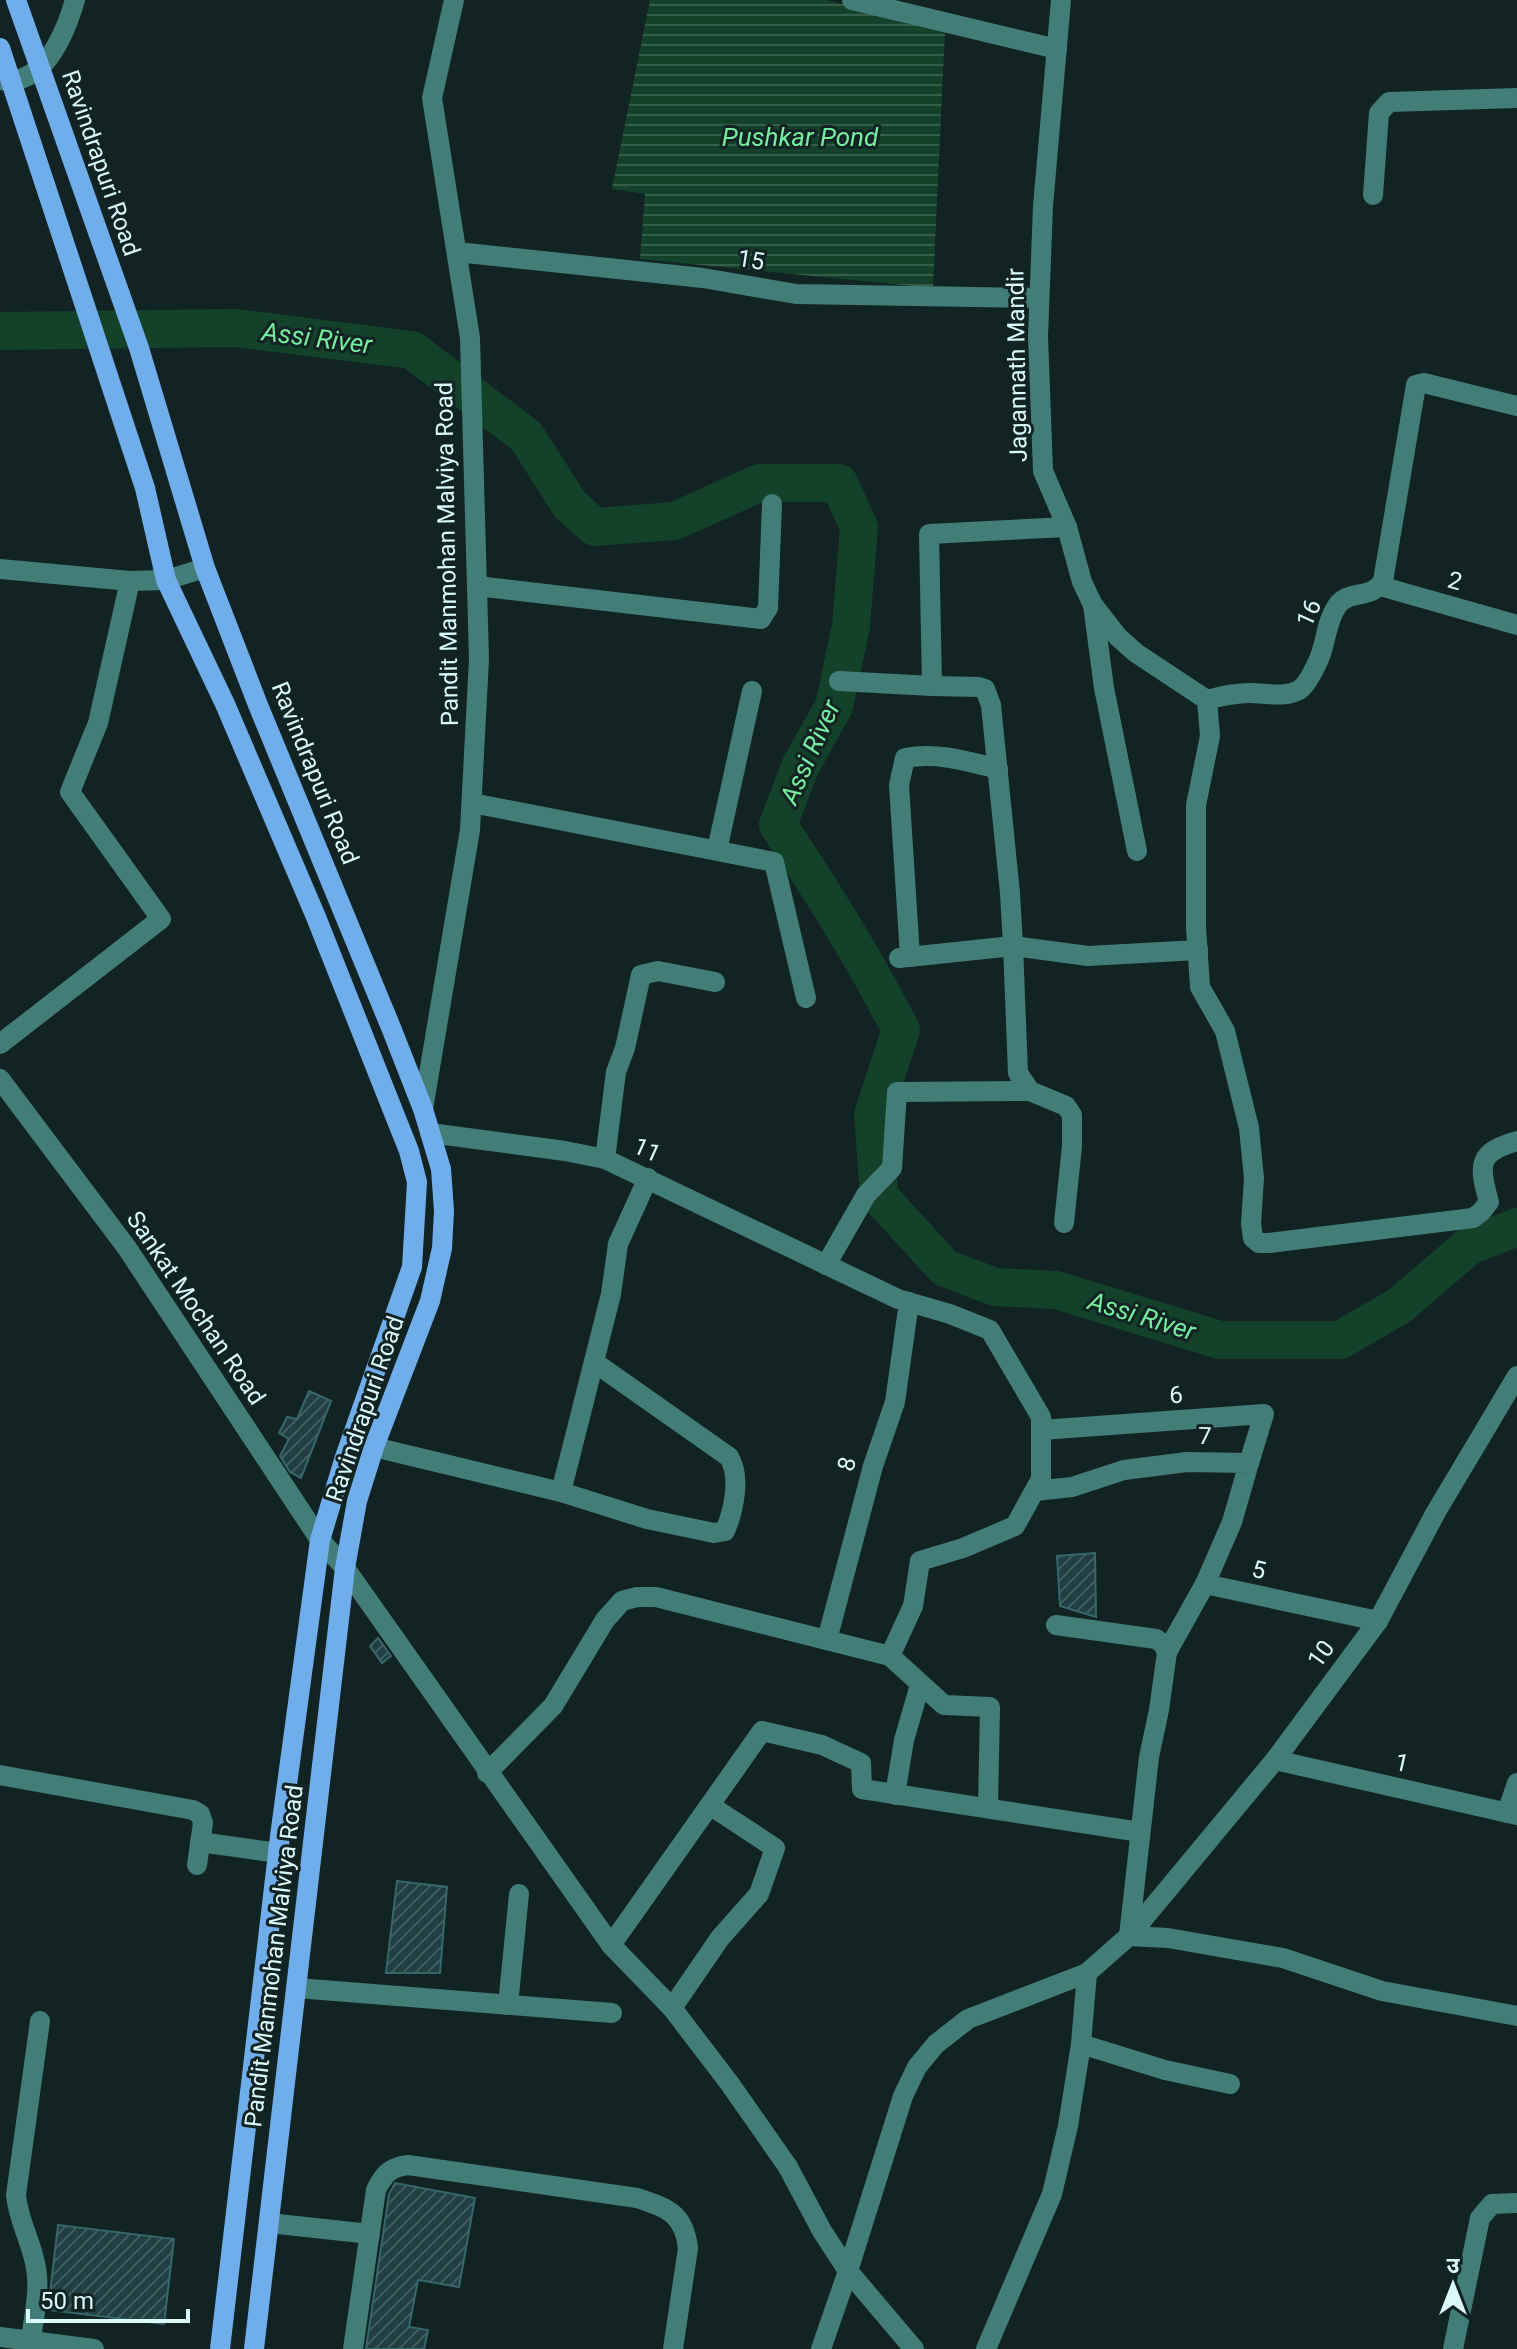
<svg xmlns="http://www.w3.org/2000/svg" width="1517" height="2349" font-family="Roboto,'Noto Sans Devanagari',sans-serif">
  <defs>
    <pattern id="water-rules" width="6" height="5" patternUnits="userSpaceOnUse" patternTransform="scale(2)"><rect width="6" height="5" fill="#13412a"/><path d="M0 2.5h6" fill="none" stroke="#355d4a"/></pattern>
    <pattern id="building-hatch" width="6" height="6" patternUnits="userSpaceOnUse" patternTransform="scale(2)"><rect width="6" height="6" fill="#213f42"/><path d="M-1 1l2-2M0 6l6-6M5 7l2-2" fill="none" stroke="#415c5e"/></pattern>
  </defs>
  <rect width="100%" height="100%" fill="#122324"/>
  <!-- water -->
  <polygon fill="url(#water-rules)" points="650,0 826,0 945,30 933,288 640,259 645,194 612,189"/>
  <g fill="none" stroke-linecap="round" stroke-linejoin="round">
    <!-- river -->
    <path stroke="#13412a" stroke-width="38" d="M0 331 236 328 412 350 526 436 570 505 595 527 675 521 759 483H839L859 527 851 626 834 706 800 767 778 825C823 892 864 958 901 1030L873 1115 879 1196 945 1268 995 1287 1056 1290 1220 1340H1340L1399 1306 1469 1246 1517 1227"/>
  </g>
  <!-- building -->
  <g fill="url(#building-hatch)" stroke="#36676b" stroke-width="2">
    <polygon points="309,1391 331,1401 301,1478 290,1472 280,1456 289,1439 279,1433 287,1417 297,1419"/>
    <polygon points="1095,1553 1096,1617 1060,1606 1057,1556"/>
    <polygon points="378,1638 391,1656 382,1663 370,1646"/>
    <polygon points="397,1881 447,1887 440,1973 386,1973"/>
    <polygon points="395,2183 475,2198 459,2287 418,2280 409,2327 428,2330 424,2349 366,2349 389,2194"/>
    <polygon points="58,2225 174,2239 164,2324 48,2310"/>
  </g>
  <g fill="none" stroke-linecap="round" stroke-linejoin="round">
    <!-- minor -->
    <g stroke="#437d78" stroke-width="20">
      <polyline points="852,0 1057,49"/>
      <path d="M1061 0 1043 206 1038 336 1043 471 1067 527 1082 582 1093 605 1118 637 1136 653 1207 700 1210 736 1196 805V927L1200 987 1225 1031 1249 1128 1254 1178 1251 1224 1253 1238 1259 1243H1269L1473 1218 1481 1212 1489 1202C1478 1164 1478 1152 1517 1141"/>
      <path d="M0 80C44 87 65 34 75 0"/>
      <polyline points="1373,195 1379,113 1389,102 1517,98"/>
      <polyline points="457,252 703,278 796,294 1039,298"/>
      <polyline points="0,569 130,581 166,580 205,568"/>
      <polyline points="477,586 761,619 768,608 772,504"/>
      <polyline points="1380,586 1517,625"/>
      <polyline points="1093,605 1104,688 1137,851"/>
      <polyline points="839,681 932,686 929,534 1067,527"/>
      <path d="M1207 700C1221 696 1235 693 1250 693 1265 693 1285 698 1299 690 1307 685 1315 668 1319 659 1326 643 1326 622 1337 606 1348 589 1372 600 1383 581L1416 385 1424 383 1517 406"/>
      <polyline points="472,803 774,862 806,998"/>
      <polyline points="717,850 752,691"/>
      <path d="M910 957 899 785 905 758C938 752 966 761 998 769"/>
      <polyline points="899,958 1013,946 1010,893 991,705 985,689 979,687 932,686"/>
      <polyline points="0,1044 161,919 70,792 98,723 130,581"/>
      <polyline points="0,1079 127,1248 320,1540 345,1568 611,1945 672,2008 730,2084 788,2167 822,2231 848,2271 914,2349"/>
      <polyline points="423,1109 470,830 479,659 470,338 432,98 454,0"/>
      <polyline points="430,1133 565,1151 605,1159 898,1299 950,1314 990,1330 1041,1417 1041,1479 1015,1526 963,1548 920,1561 913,1606 890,1656"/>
      <polyline points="605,1159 616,1072 625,1048 641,975 658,971 715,982"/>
      <polyline points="1064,1223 1072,1146 1072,1115 1066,1106 1030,1091 1018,1073 1013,946 1088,956 1198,950"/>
      <polyline points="826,1265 866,1195 892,1168 897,1092 1030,1091"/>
      <polyline points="1041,1430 1264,1414 1249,1463"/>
      <path d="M374 1447 561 1492 647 1519 714 1533 725 1531C734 1510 741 1476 729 1457L594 1362"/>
      <polyline points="1035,1491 1072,1487 1124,1470 1187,1462 1249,1463 1232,1522 1205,1584"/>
      <polyline points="561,1492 611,1294 618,1244 648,1178"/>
      <polyline points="827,1640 873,1466 895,1402 909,1302"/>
      <polyline points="1167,1652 1205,1584 1378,1621"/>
      <polyline points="1275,1760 1517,1815"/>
      <polyline points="487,1773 553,1706 605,1620 622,1601 637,1597 656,1597 890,1656 944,1705 990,1707 988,1807"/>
      <polyline points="0,1775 193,1810 200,1814 203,1823 197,1865"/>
      <polyline points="895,1795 904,1740 920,1685"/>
      <polyline points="1507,1813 1517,1783"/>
      <polyline points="200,1842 278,1853"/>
      <polyline points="1129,1936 1275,1760 1378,1621 1436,1512 1517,1376"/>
      <polyline points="1129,1936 1168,1938 1283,1958 1382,1991 1517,2016"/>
      <polyline points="611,1945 762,1731 822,1745 861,1763 862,1789 1140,1832"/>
      <polyline points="297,1988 612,2013"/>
      <polyline points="508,2005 519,1894"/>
      <polyline points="672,2008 720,1938 759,1894 775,1848 711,1806"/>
      <polyline points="1081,2044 1165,2070 1230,2084"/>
      <polyline points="269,2223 370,2234"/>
      <polyline points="0,2337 94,2349"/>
      <path d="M31 2339C34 2315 41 2287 35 2263 30 2239 18 2219 16 2195L40 2021"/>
      <path d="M353 2349 376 2190C384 2174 390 2167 408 2165L637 2198C667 2208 684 2213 688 2248L673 2349"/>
      <polyline points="821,2349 848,2271 903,2096 917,2067 936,2044 968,2019 1087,1973 1129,1936 1149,1757 1159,1710 1167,1652 1163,1644 1156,1639 1056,1625"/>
      <polyline points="986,2349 1052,2194 1068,2126 1081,2044 1087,1973"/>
      <polyline points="1453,2349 1480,2218 1492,2204 1517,2203"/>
    </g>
    <!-- major -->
    <g stroke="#70adeb" stroke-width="20">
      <polyline points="16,0 139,348 205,568 258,705 392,1030 423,1109 441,1169 444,1211 442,1248 430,1301 374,1447 357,1501 345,1568 254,2349"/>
      <polyline points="0,48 145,488 166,580 225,704 316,917 409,1151 417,1182 412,1267 345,1457 320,1540 280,1836 220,2349"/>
    </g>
  </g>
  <g text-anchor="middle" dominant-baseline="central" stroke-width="6" stroke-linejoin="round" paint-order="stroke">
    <!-- street labels -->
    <g font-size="24" fill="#dafafa" stroke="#122324">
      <text transform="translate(101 163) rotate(71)">Ravindrapuri Road</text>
      <text transform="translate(751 260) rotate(9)">15</text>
      <text transform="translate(1017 365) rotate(-91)">Jagannath Mandir</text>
      <text transform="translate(447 554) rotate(-91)">Pandit Manmohan Malviya Road</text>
      <text transform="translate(1455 581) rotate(16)">2</text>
      <text transform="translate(1309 613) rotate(-66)">16</text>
      <text transform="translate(315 773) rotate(68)">Ravindrapuri Road</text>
      <text transform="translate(647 1150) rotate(24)">11</text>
      <text transform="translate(196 1308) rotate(56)">Sankat Mochan Road</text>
      <text transform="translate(1176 1395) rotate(-5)">6</text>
      <text transform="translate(365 1409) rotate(-71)">Ravindrapuri Road</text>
      <text transform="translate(1205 1436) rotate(1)">7</text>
      <text transform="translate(847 1464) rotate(-74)">8</text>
      <text transform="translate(1259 1570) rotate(13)">5</text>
      <text transform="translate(1321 1654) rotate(-54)">10</text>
      <text transform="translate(1402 1763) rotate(13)">1</text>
      <text transform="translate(274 1956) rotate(-83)">Pandit Manmohan Malviya Road</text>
    </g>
    <!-- water labels -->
    <g font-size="26" font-style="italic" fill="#76ec9f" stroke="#122324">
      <text x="800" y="137">Pushkar Pond</text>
      <text transform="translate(317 338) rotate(7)">Assi River</text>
      <text transform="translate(810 752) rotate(-66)">Assi River</text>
      <text transform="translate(1142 1316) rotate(17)">Assi River</text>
    </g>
  </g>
  <!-- north arrow -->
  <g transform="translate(1453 2285)" stroke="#122324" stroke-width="6" paint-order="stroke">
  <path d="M0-6L14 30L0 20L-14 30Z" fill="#dafafa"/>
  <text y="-12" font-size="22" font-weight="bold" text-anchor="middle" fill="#dafafa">उ</text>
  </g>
  <!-- scale -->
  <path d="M28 2309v12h160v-12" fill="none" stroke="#dafafa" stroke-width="4"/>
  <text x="40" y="2309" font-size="24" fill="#dafafa" stroke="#122324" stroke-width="6" paint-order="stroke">50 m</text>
</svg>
